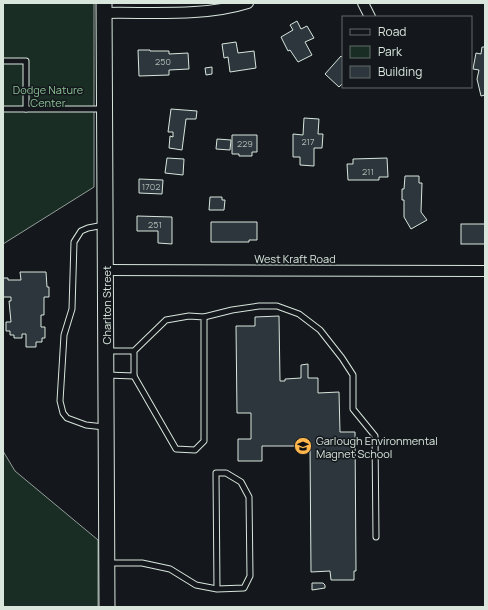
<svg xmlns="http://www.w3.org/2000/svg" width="488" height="610" font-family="Manrope,sans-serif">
  <rect width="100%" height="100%" fill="#14181c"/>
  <!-- green -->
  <g fill="#1a2d24" stroke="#939e99">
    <polygon points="3,3 94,3 94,187 3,244"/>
    <polygon points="3,451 15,471 98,540 98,607 3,607"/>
  </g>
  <!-- building -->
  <g fill="#2c363c" stroke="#d8e6dc">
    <polygon points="297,21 301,29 307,26 314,38 305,42 312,55 298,62 290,50 288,51 281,37 293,30 290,25"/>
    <polygon points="236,42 238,53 254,51 256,68 230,72 228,57 224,58 222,44"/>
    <polygon points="482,47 485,47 485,95 481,96 477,79 479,70 473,69 476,53 481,54"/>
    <polygon points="138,50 150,50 150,51 169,51 169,54 188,53 189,69 169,70 169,75 139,76"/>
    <polygon points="341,56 343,58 343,83 339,87 325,74"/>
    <polygon points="212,67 212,74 206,75 205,68"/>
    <polygon points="171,109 197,111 196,119 186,119 182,150 169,148 170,136 173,137 173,132 168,132"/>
    <polygon points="304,118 319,119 318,134 323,134 322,148 314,148 314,166 300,165 300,157 293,157 293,134 303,135"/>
    <polygon points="232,135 257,135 257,152 252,152 252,156 239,156 239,154 232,154"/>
    <polygon points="217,139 231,140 230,150 216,149"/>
    <polygon points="167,158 184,159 183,175 165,173"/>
    <polygon points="387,158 388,177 379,177 379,180 348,180 347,164 353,164 353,159"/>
    <polygon points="405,176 419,176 419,183 422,183 421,212 427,220 411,229 404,217 404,200 402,200 402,189 404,189"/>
    <polygon points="139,179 163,180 162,194 139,193"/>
    <polygon points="210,197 222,197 222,200 225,200 224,210 209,210"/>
    <polygon points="137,216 172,217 172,244 158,243 158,231 137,231"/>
    <polygon points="211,222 257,222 257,240 249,240 249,242 211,242"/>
    <rect x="461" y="224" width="24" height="20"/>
    <polygon points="20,272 46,272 47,287 49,287 49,297 44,297 44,315 41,315 41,327 45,327 45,338 42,338 42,342 36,342 36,347 26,347 26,334 22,334 22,338 14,338 14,335 10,335 10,331 6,331 6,322 11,322 9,301 11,301 11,297 3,297 3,278 8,278 8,280 21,280"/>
    <polygon points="279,316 280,381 285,381 285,379 301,378 301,365 308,364 308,378 318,378 318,393 339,392 340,432 355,432 356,571 354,571 354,580 331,580 330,571 311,572 310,446 262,446 262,461 238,461 238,439 251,439 251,413 237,413 236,326 255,326 255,317"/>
    <polygon points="312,583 323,583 325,585 325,588 312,590"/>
  </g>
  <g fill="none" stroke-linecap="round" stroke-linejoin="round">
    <defs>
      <g id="lane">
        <polyline points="3,61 26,61 26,109"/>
        <polyline points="3,109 104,109"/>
        <polyline points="204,317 232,310 259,306 277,306 299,314 320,330 342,358 353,375 353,409 375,436 376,537"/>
        <polyline points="108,351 134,351 166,320 189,316 204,317 204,441 195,450 176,449 134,376 134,351"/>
        <polyline points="107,375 134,376"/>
        <polyline points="104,427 86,425 67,418 63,413 60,401 64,335 72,309 74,242 81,231 88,228 104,225"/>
        <polyline points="108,563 142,563 170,569 196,585 217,589 244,588 250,576 249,497 241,482 226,473 216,473 217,589"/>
      </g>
      <g id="street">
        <polyline points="363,3 370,17"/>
        <path d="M104 13C151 12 203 17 248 3"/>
        <polyline points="105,270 485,271"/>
      </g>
      <polyline id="secondary" points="104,3 107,607"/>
    </defs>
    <!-- lane casing -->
    <use href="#lane" stroke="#d8e6dc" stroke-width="7"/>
    <!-- street casing -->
    <use href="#street" stroke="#d8e6dc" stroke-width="12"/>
    <!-- secondary casing -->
    <use href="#secondary" stroke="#d8e6dc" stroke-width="17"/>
    <!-- lane -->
    <use href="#lane" stroke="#14181c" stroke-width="5"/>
    <!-- street -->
    <use href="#street" stroke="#14181c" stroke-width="10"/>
    <!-- secondary -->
    <use href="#secondary" stroke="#14181c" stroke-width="15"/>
  </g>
  <!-- icons -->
  <defs>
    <symbol id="school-disc" viewBox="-11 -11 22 22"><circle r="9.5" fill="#ffb74d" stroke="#14181c"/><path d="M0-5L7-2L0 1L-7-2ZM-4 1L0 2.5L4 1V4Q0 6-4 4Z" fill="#111"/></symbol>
  </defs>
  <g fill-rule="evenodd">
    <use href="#school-disc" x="293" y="436" width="20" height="20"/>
  </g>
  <g text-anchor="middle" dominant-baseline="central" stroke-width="3" stroke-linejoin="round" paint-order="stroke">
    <!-- number labels -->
    <g font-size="9" fill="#adbab4">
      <text x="163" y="61">250</text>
      <text x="308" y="141">217</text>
      <text x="245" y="143">229</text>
      <text x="368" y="171">211</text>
      <text x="151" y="186">1702</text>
      <text x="155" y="224">251</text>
    </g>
    <!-- park labels -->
    <g font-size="11" fill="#8ac095" stroke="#14181c">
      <text x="48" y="89">Dodge Nature<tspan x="48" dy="13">Center</tspan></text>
    </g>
    <!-- street labels -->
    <g font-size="11" fill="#d8e6dc" stroke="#14181c">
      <text x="295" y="258">West Kraft Road</text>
      <text transform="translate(106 305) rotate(-90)">Charlton Street</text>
    </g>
    <!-- poi labels -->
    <g font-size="11" fill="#d8e6dc" stroke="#14181c" text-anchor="start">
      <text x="316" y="440">Garlough Environmental<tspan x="316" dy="13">Magnet School</tspan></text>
    </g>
  </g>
  <!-- border -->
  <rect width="488" height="610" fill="none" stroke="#d8e6dc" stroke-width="8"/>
  <!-- legend -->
  <rect x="342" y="16" width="130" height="72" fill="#14181c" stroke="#626a69"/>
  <rect x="350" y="29" width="20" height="6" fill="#14181c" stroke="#626a69"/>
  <text x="378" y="36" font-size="12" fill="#d8e6dc">Road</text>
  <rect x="350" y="46" width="20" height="12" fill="#1a2d24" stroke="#626a69"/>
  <text x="378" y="56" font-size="12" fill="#d8e6dc">Park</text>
  <rect x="350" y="66" width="20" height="12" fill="#2c363c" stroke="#626a69"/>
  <text x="378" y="76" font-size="12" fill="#d8e6dc">Building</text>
</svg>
